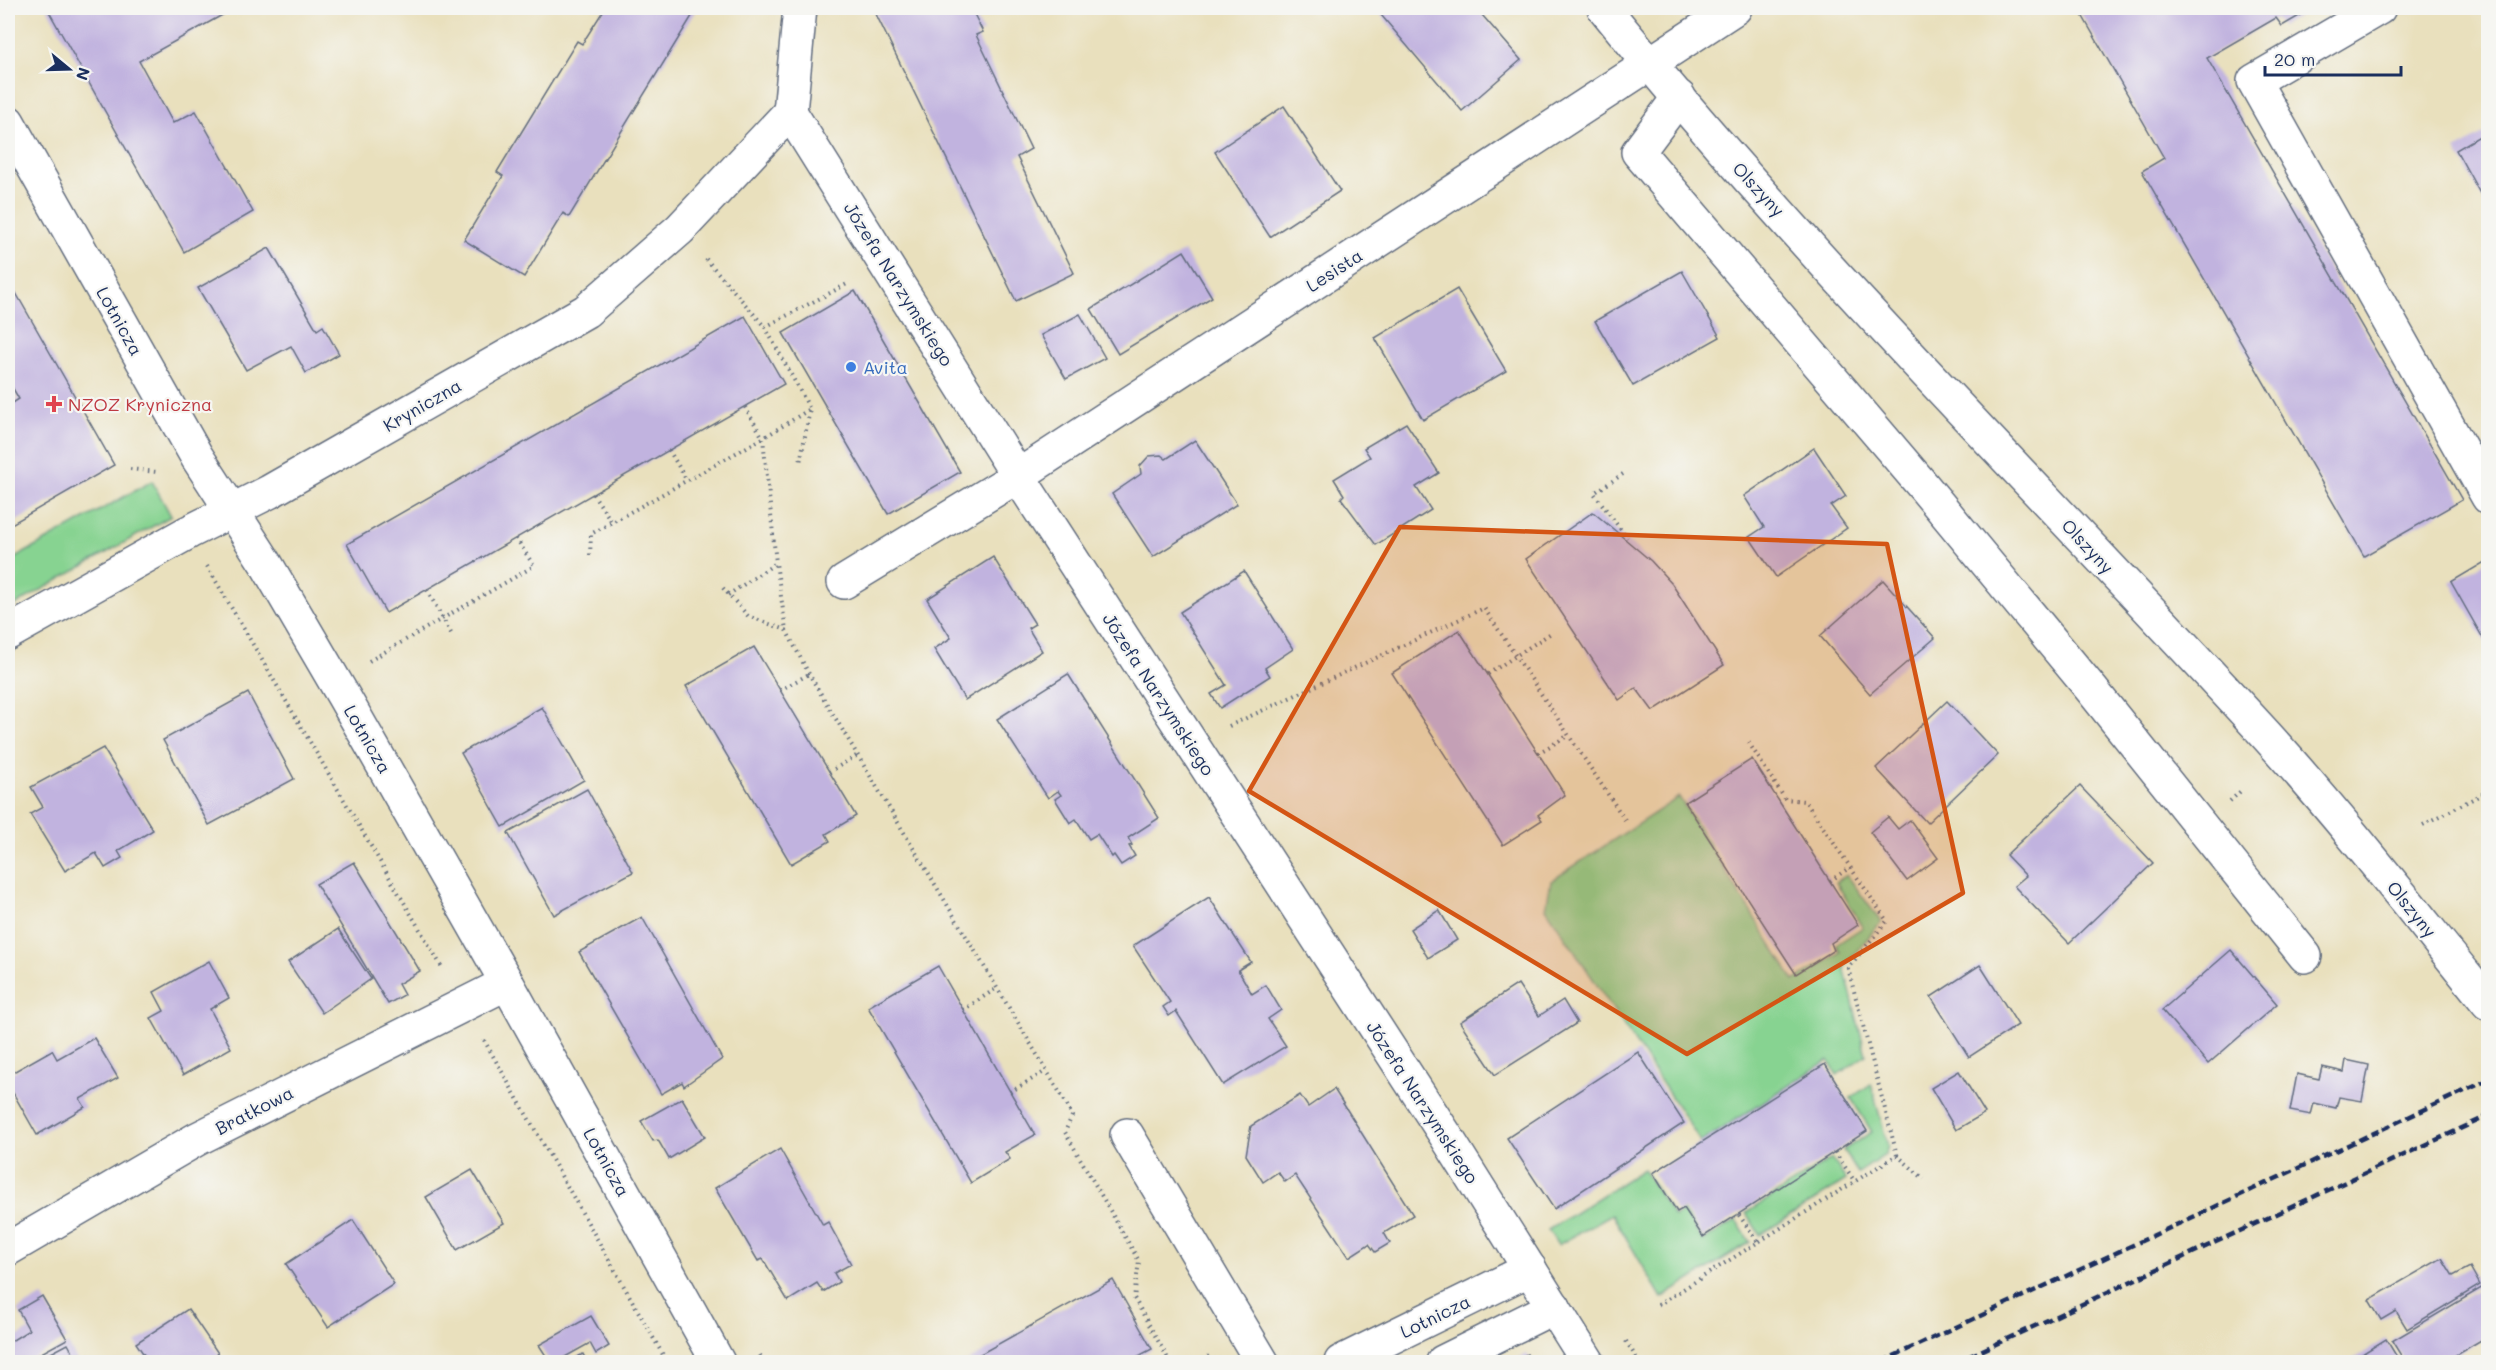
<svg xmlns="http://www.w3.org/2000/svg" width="2496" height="1370" font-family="Mali,sans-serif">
  <rect width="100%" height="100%" fill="#f6f6f2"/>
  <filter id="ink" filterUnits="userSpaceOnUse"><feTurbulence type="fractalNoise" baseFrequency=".0167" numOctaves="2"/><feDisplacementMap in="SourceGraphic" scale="12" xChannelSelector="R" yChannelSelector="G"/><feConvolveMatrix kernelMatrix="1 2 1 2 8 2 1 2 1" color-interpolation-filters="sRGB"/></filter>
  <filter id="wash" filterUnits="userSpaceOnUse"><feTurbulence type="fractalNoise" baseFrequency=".008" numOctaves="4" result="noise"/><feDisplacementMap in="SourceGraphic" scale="24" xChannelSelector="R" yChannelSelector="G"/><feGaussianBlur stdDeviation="1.35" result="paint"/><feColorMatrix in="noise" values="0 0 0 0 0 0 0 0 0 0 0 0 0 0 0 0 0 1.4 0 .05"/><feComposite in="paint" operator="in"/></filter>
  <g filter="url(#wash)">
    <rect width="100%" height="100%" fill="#e9e0bd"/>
    <!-- green -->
    <g fill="#87d391" stroke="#518178" stroke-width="1.5">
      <polygon points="152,481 171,516 8,609 8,562"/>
      <polygon points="1679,797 1794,981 1841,952 1836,945 1863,927 1836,882 1847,875 1881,922 1844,967 1866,1055 1837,1075 1828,1060 1701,1142 1546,908 1551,881"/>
      <polygon points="1871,1084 1888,1146 1885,1155 1858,1173 1843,1150 1872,1132 1851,1098"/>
      <polygon points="1832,1158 1846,1180 1760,1235 1746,1213"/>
      <polygon points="1643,1169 1674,1217 1683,1211 1703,1241 1736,1220 1750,1242 1662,1298 1612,1214 1558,1245 1548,1230"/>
    </g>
    <g id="blocks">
      <!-- building -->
      <g fill="#c1b3df">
        <polygon points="47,8 235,8 139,61 173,123 196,111 253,212 184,252"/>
        <polygon points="605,8 697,8 569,217 563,213 524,277 464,240 503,176 497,172 577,41 582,44"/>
        <polygon points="873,8 971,8 983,32 976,35 1031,149 1017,157 1074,273 1016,301"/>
        <polygon points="1378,8 1476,8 1521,60 1462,111 1376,9"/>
        <polygon points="2078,8 2313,8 2282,26 2276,18 2207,58 2462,500 2364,556 2142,171 2164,158"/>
        <polygon points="1284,106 1340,191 1270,237 1215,152"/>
        <polygon points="2488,131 2488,208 2456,150"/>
        <polygon points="269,248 317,330 323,326 339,354 306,373 291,346 246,370 198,288"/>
        <polygon points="1184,251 1212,297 1118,354 1091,309"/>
        <polygon points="1682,271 1720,337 1633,386 1595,321"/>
        <polygon points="8,279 114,465 8,526 8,406 19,399 8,380"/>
        <polygon points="1457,289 1506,371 1423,420 1375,338"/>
        <polygon points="855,291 960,472 888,514 783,333"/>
        <polygon points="1080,314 1105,358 1066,379 1041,335"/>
        <polygon points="745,316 784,384 386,613 347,544"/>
        <polygon points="1406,423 1439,473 1416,487 1431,510 1376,545 1341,498 1344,495 1334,479 1370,457 1364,448"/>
        <polygon points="1195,440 1237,504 1153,557 1112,494 1141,474 1140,466 1149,456 1161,455 1166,459"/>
        <polygon points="1814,448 1846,496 1831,506 1847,528 1776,577 1749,537 1764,527 1744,496"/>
        <polygon points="1593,512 1651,561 1672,584 1724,665 1653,711 1636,688 1619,700 1526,559"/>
        <polygon points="993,557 1035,624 1028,628 1042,651 965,700 934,649 951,638 927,599"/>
        <polygon points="2488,560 2488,647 2451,582"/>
        <polygon points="1244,571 1293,649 1265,668 1270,676 1220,708 1211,694 1226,685 1180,612"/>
        <polygon points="1883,580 1935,638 1870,694 1820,636"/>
        <polygon points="1459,630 1565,795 1538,815 1542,820 1503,845 1392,673"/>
        <polygon points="754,647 856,816 826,834 830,841 791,864 686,686"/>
        <polygon points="1068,674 1159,818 1128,838 1132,845 1129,846 1135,856 1121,865 1114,855 1112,857 1097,834 1089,839 1076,819 1070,823 1055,799 1061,795 1058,791 1048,798 997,719"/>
        <polygon points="248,693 294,779 209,825 163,740"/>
        <polygon points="1947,701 1998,755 1927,823 1876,768"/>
        <polygon points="542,707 584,780 503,827 461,753"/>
        <polygon points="103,748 153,830 118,851 122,858 105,868 96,853 65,871 30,814 43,807 31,787"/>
        <polygon points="1752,759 1858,925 1831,943 1834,950 1796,974 1685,802"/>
        <polygon points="2080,786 2153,863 2069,943 2014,886 2026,876 2006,855"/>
        <polygon points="587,789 633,872 554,915 508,833"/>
        <polygon points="1888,817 1898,829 1910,820 1938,858 1907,881 1870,832"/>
        <polygon points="354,862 420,971 398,984 404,995 388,1004 316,884"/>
        <polygon points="1209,897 1251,962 1238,970 1252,994 1266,985 1281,1010 1268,1019 1286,1046 1223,1085 1176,1011 1169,1016 1163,1007 1170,1002 1133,946"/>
        <polygon points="1439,910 1457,940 1428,958 1410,929"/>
        <polygon points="642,917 722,1059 684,1086 682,1082 661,1094 579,952"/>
        <polygon points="338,929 371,979 322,1013 288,962"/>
        <polygon points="2231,950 2277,1004 2208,1064 2162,1010"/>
        <polygon points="209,961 229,998 210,1009 231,1048 183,1075 151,1018 164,1011 154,992"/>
        <polygon points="1980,965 2018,1025 1969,1057 1931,997"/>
        <polygon points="938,966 1035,1135 1005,1152 1010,1159 971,1183 868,1007"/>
        <polygon points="1518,984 1539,1016 1563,1000 1577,1023 1495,1075 1460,1022"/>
        <polygon points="94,1038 118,1078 80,1099 85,1107 37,1135 8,1084 8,1075 52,1050 57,1059"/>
        <polygon points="1638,1052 1684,1123 1554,1209 1507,1138"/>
        <polygon points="2346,1060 2369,1065 2362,1101 2339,1097 2336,1108 2314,1103 2311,1115 2290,1111 2297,1074 2319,1079 2322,1067 2344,1072"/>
        <polygon points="1825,1064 1867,1131 1703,1237 1684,1208 1677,1212 1653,1173"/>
        <polygon points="1959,1071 1985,1113 1956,1130 1931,1088"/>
        <polygon points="1334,1089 1413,1215 1384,1233 1390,1243 1375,1252 1369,1244 1349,1257 1295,1175 1285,1182 1278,1172 1263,1182 1246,1155 1251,1126 1300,1095 1308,1107"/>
        <polygon points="682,1098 705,1137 669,1159 658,1140 653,1141 641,1121"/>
        <polygon points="780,1149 823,1225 828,1222 851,1264 834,1273 839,1282 823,1292 817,1283 788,1301 763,1259 758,1261 715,1188"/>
        <polygon points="472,1170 504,1223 457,1250 426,1197"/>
        <polygon points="353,1220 394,1284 328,1327 286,1264"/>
        <polygon points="2442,1258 2453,1276 2470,1267 2480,1285 2407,1329 2396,1311 2381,1320 2369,1300"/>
        <polygon points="1113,1280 1152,1349 1127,1362 966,1362"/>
        <polygon points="2488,1284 2488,1336 2444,1362 2405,1362 2392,1341"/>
        <polygon points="42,1296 67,1339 25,1362 8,1362 8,1343 29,1330 18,1310"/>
        <polygon points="188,1309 224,1362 149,1362 136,1343"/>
        <polygon points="591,1316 609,1346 596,1354 590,1343 556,1362 550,1362 539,1345"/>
        <polygon points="2386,1339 2400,1362 2349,1362 2354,1359"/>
        <polygon points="68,1344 78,1362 34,1362"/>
        <polygon points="583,1354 587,1362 568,1362"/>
        <polygon points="1527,1354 1531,1362 1510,1362"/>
      </g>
    </g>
  </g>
  <g filter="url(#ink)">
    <use href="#blocks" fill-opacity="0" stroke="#636d7f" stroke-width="1.5"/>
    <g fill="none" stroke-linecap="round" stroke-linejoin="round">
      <defs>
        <g id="minor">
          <polyline points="800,8 790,112 1018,476 1446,1136 1588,1362"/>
          <path d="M1604 8C1810 263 2045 493 2266 735 2344 821 2415 913 2488 1003"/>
          <polyline points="2379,8 2254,81 2488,497"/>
          <polyline points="1679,97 1638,152 1924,487 2092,690 2305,956"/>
          <polyline points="8,122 197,457 265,562 344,697 507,983 718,1362"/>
          <polyline points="844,582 1018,476 1735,8"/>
          <polyline points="8,633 189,532 269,492 586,311 680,229 790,112"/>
          <polyline points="1127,1135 1262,1362"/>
          <polyline points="8,1249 197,1139 507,983"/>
          <polyline points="1341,1362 1530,1269"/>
          <polyline points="1443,1362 1554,1307"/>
        </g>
      </defs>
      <!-- minor casing -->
      <use href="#minor" stroke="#636d7f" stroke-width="36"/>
      <!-- path -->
      <g stroke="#636d7f" stroke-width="4" stroke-dasharray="1.5 4.5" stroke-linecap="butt">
        <polyline points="706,259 765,327 849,283"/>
        <polyline points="765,327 810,409"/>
        <polyline points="745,407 763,438 776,563"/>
        <polyline points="669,450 687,481"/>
        <polyline points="130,469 157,472 158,474"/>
        <polyline points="1623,474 1594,493 1627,538"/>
        <polyline points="593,494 612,522"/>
        <polyline points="590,555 591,534 763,438 810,409 800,463"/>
        <polyline points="207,566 443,969"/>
        <polyline points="723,588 748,616 786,630 809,674 1066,1103 1072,1116 1065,1132 1139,1261 1134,1298 1170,1362"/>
        <polyline points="427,590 452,635"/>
        <polyline points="728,595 776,563 786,630"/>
        <polyline points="369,661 534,566 516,538"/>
        <polyline points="1488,674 1551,633"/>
        <polyline points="780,690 809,674"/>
        <polyline points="1229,726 1484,608 1625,820"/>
        <polyline points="1538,753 1569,735"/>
        <polyline points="829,772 858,755"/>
        <polyline points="2230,801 2243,789"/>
        <polyline points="2423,825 2488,791"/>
        <polyline points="1830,881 1849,868"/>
        <polyline points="963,1010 997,988"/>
        <polyline points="484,1040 667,1362"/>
        <polyline points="1010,1092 1046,1071"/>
        <polyline points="1835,1152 1855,1182"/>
        <polyline points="1897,1155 1924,1179"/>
        <polyline points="1739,1215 1758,1242"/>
        <polyline points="1658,1305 1897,1155 1848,968 1887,921 1805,801 1785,799 1747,740"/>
        <polyline points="1626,1341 1639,1362"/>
        <polyline points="760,1355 764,1362"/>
        <polyline points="1197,1362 1212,1354"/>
      </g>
      <!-- minor -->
      <use href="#minor" stroke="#fff" stroke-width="33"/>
      <!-- rail -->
      <g stroke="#1b2f5e" stroke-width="4.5" stroke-dasharray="9 4.5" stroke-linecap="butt">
        <polyline points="1881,1362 2488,1080"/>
        <polyline points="1957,1362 2488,1116"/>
      </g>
    </g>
  </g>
  <!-- marked area -->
  <path fill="#d45514" fill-opacity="0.2" stroke="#d45514" stroke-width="4.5" stroke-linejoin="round" d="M1400 527 1887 544 1963 893 1687 1054 1249 791Z"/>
  <!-- markers -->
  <circle fill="#3f7fe0" stroke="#f6f6f2" stroke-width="2" cx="851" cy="367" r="6"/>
  <path fill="#e0444e" stroke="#f6f6f2" stroke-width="2" d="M51 395h6v6h6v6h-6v6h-6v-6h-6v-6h6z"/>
  <g text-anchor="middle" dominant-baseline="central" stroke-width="4.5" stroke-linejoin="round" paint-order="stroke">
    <!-- street labels -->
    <g font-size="18" fill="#1b2f5e" stroke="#f6f6f2">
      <text transform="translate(1759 189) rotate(47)">Olszyny</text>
      <text transform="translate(1334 270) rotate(-33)">Lesista</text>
      <text transform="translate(899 284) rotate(58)">Józefa Narzymskiego</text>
      <text transform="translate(120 321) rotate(61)">Lotnicza</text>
      <text transform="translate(422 405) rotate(-30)">Kryniczna</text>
      <text transform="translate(2088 546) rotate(47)">Olszyny</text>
      <text transform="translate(1159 694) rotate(57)">Józefa Narzymskiego</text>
      <text transform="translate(368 739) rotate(60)">Lotnicza</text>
      <text transform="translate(2412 909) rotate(51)">Olszyny</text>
      <text transform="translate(1423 1102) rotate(57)">Józefa Narzymskiego</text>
      <text transform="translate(254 1110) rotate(-27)">Bratkowa</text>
      <text transform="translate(607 1162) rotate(61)">Lotnicza</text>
      <text transform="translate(1435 1316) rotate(-26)">Lotnicza</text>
    </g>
    <!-- shop labels -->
    <g font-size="18" fill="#366cbe" stroke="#f6f6f2" text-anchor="start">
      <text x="863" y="367">Avita</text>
    </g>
    <!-- health labels -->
    <g font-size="18" fill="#be3a42" stroke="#f6f6f2" text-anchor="start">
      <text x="68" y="404">NZOZ Kryniczna</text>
    </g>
  </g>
  <!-- margin -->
  <rect width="2496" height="1370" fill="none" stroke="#f6f6f2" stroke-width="30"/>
  <!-- north arrow -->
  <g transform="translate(69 69) rotate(109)" stroke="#f6f6f2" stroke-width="4.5" paint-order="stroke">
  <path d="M0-4.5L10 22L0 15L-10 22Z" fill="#1b2f5e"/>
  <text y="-9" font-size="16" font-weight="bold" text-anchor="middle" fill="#1b2f5e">N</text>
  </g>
  <!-- scale -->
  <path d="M2265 66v9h136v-9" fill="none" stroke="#1b2f5e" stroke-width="3"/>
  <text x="2274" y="66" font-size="18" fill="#1b2f5e" stroke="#f6f6f2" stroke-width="4.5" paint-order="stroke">20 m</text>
</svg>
